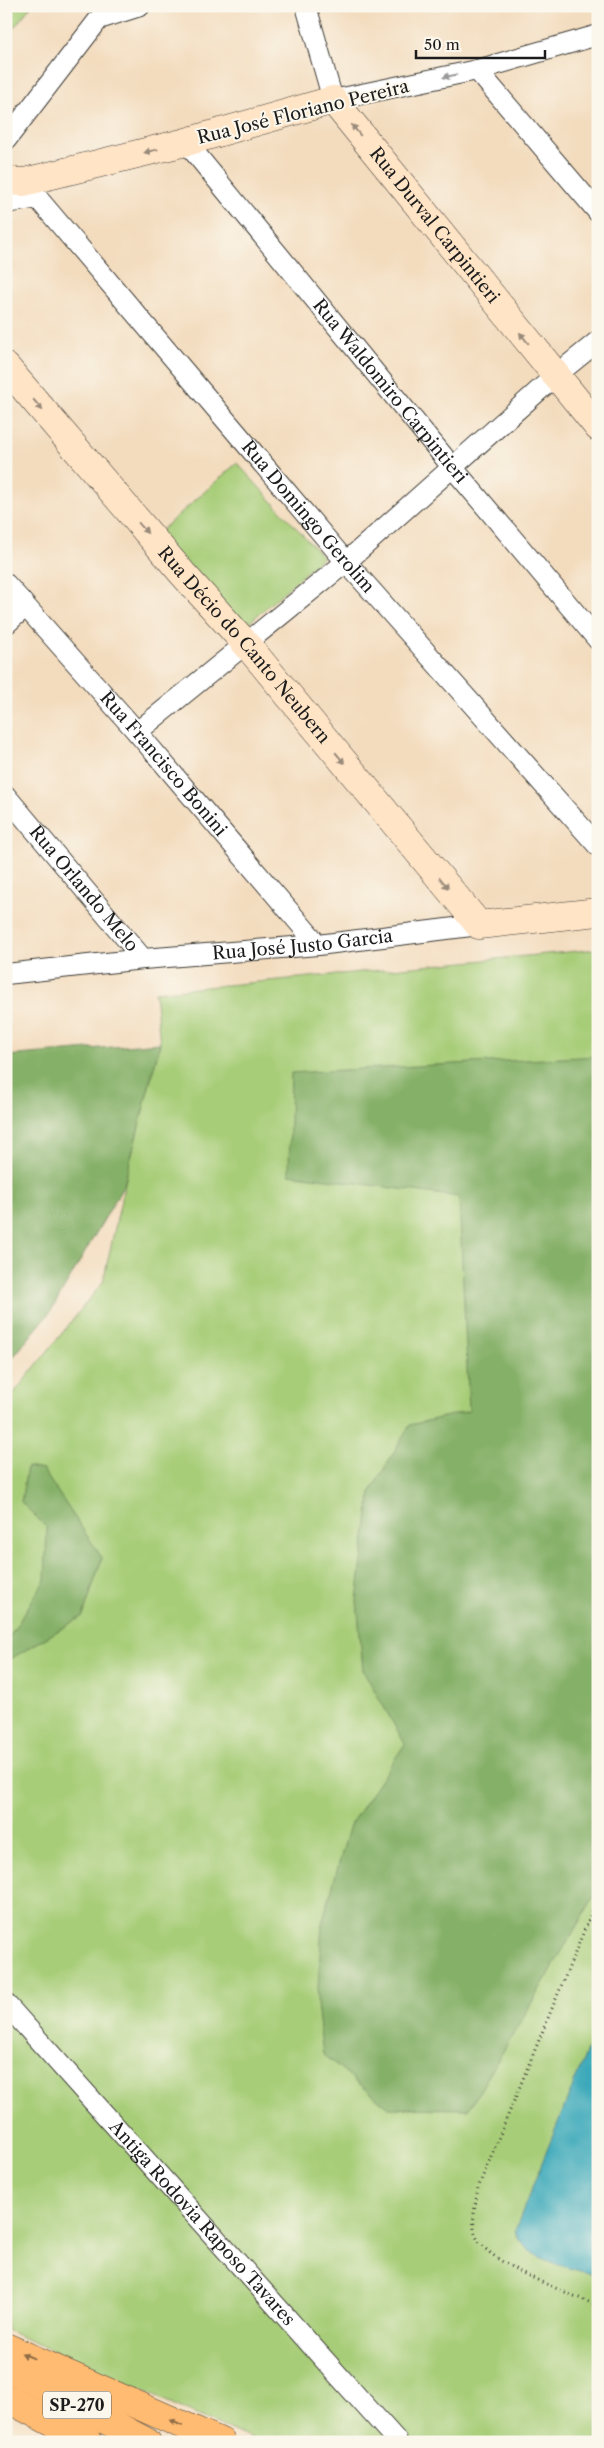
<svg xmlns="http://www.w3.org/2000/svg" width="604" height="2448" font-family="'Libre Caslon Text',serif">
  <rect width="100%" height="100%" fill="#fbf7ec"/>
  <filter id="ink" filterUnits="userSpaceOnUse"><feTurbulence type="fractalNoise" baseFrequency=".02" numOctaves="2"/><feDisplacementMap in="SourceGraphic" scale="10" xChannelSelector="R" yChannelSelector="G"/><feConvolveMatrix kernelMatrix="1 2 1 2 8 2 1 2 1" color-interpolation-filters="sRGB"/></filter>
  <filter id="wash" filterUnits="userSpaceOnUse"><feTurbulence type="fractalNoise" baseFrequency=".0096" numOctaves="4" result="noise"/><feDisplacementMap in="SourceGraphic" scale="20" xChannelSelector="R" yChannelSelector="G"/><feGaussianBlur stdDeviation="1.12" result="paint"/><feColorMatrix in="noise" values="0 0 0 0 0 0 0 0 0 0 0 0 0 0 0 0 0 1.4 0 .05"/><feComposite in="paint" operator="in"/></filter>
  <g filter="url(#wash)">
    <rect width="100%" height="100%" fill="#f3dcbe"/>
    <!-- green -->
    <g fill="#a7cd78" stroke="#62744a">
      <polygon points="6,6 31,6 6,38"/>
      <polygon points="237,463 323,557 242,629 157,534"/>
      <polygon points="598,949 598,2442 258,2442 6,2330 6,1403 103,1282 128,1169 160,1043 155,992"/>
    </g>
    <!-- forest -->
    <g fill="#85b068" stroke="#506642">
      <polygon points="160,1043 124,1185 51,1311 6,1366 6,1056"/>
      <polygon points="598,1056 598,1890 469,2109 389,2108 323,2054 317,2004 322,1923 350,1825 405,1744 363,1670 357,1600 371,1491 410,1425 469,1411 459,1197 289,1174 291,1073"/>
      <polygon points="27,1467 43,1470 102,1558 83,1616 7,1661 11,1698 6,1704 6,1633 10,1636 45,1580 47,1528 21,1502"/>
    </g>
    <!-- water -->
    <path fill="#3ba9ba" stroke="#2c626b" d="M598 2023V2276C572 2268 521 2260 515 2230Z"/>
  </g>
  <g filter="url(#ink)">
    <g fill="none" stroke-linecap="round" stroke-linejoin="round">
      <defs>
        <g id="street">
          <polyline points="306,6 333,100 477,70 598,35"/>
          <polyline points="477,70 598,212"/>
          <polyline points="6,140 99,19 140,6"/>
          <path id="s1" d="M186 142 453 468 598 640"/>
          <path id="s2" d="M24 182 346 562 598 846"/>
          <polyline points="6,203 38,198"/>
          <path id="s3" d="M6 584 137 732 318 945"/>
          <polyline points="6,624 25,607"/>
          <polyline points="137,732 346,562 555,376 598,341"/>
          <path id="s4" d="M6 796 143 959"/>
          <path id="s5" d="M6 974 143 959 318 945 479 925"/>
          <path id="s6" d="M6 2004 397 2441"/>
        </g>
        <g id="secondary">
          <path id="s7" d="M6 181 24 182 186 142 333 100 598 427"/>
          <path id="s8" d="M6 367 183 574 247 645 479 925 598 912"/>
        </g>
        <g id="highway">
          <polyline points="6,2347 221,2442"/>
          <polyline points="6,2367 147,2442"/>
          <polyline points="6,2398 89,2442"/>
        </g>
      </defs>
      <!-- street casing -->
      <use href="#street" stroke="#3c3934" stroke-width="22"/>
      <!-- secondary casing -->
      <use href="#secondary" stroke="#3c3934" stroke-width="29"/>
      <!-- highway casing -->
      <use href="#highway" stroke="#3c3934" stroke-width="29"/>
      <!-- path -->
      <path stroke="#3c3934" stroke-width="3" stroke-dasharray="1 4" stroke-linecap="butt" d="M598 1897 478 2188C476 2203 469 2226 478 2240 495 2267 567 2292 598 2306"/>
      <!-- street -->
      <use href="#street" stroke="#fff" stroke-width="20"/>
      <!-- secondary -->
      <use href="#secondary" stroke="#ffe4c6" stroke-width="28"/>
      <!-- highway -->
      <use href="#highway" stroke="#ffbb71" stroke-width="28"/>
    </g>
    <!-- one-way arrows -->
    <defs><path id="oneway-solid" d="M-6-.8H1V-3.2L6.5 0L1 3.2V.8H-6Z" transform="scale(1.25)"/></defs>
    <use fill="#999" href="#oneway-solid" transform="translate(450 76) rotate(168)"/>
    <g fill="#998a7a">
      <use href="#oneway-solid" transform="translate(356 130) rotate(-129)"/>
      <use href="#oneway-solid" transform="translate(151 151) rotate(166)"/>
      <use href="#oneway-solid" transform="translate(524 338) rotate(-129)"/>
      <use href="#oneway-solid" transform="translate(38 405) rotate(50)"/>
      <use href="#oneway-solid" transform="translate(143 528) rotate(49)"/>
      <use href="#oneway-solid" transform="translate(340 758) rotate(50)"/>
      <use href="#oneway-solid" transform="translate(444 883) rotate(50)"/>
    </g>
    <g fill="#8e6c46">
      <use href="#oneway-solid" transform="translate(28 2356) rotate(-157)"/>
      <use href="#oneway-solid" transform="translate(176 2423) rotate(-156)"/>
    </g>
  </g>
  <g text-anchor="middle" dominant-baseline="central" stroke-width="4" stroke-linejoin="round" paint-order="stroke">
    <!-- shield labels -->
    <rect fill="#fbf7ec" stroke="#5f5e5a" stroke-width="1" x="43" y="2391.5" width="68" height="27" rx="4"/>
    <g font-size="16" font-weight="bold" fill="#1c1c1c">
      <text x="77" y="2405">SP-270</text>
    </g>
    <!-- street labels -->
    <g font-size="18" fill="#1c1c1c" stroke="#fbf7ec">
      <text transform="translate(303 112) rotate(-14)">Rua José Floriano Pereira</text>
      <text stroke="none"><textPath href="#s7" startOffset="499">Rua Durval Carpintieri</textPath></text>
      <text stroke="none"><textPath href="#s1" startOffset="322">Rua Waldomiro Carpintieri</textPath></text>
      <text stroke="none"><textPath href="#s2" startOffset="439">Rua Domingo Gerolim</textPath></text>
      <text stroke="none"><textPath href="#s8" startOffset="366">Rua Décio do Canto Neubern</textPath></text>
      <text stroke="none"><textPath href="#s3" startOffset="239">Rua Francisco Bonini</textPath></text>
      <text stroke="none"><textPath href="#s4" startOffset="121">Rua Orlando Melo</textPath></text>
      <text stroke="none"><textPath href="#s5" startOffset="298">Rua José Justo Garcia</textPath></text>
      <text stroke="none"><textPath href="#s6" startOffset="294">Antiga Rodovia Raposo Tavares</textPath></text>
    </g>
  </g>
  <!-- margin -->
  <rect width="604" height="2448" fill="none" stroke="#fbf7ec" stroke-width="25"/>
  <!-- scale -->
  <path d="M416 50v8h129v-8" fill="none" stroke="#1c1c1c" stroke-width="2.5"/>
  <text x="424" y="50" font-size="15" fill="#1c1c1c" stroke="#fbf7ec" stroke-width="4" paint-order="stroke">50 m</text>
</svg>
